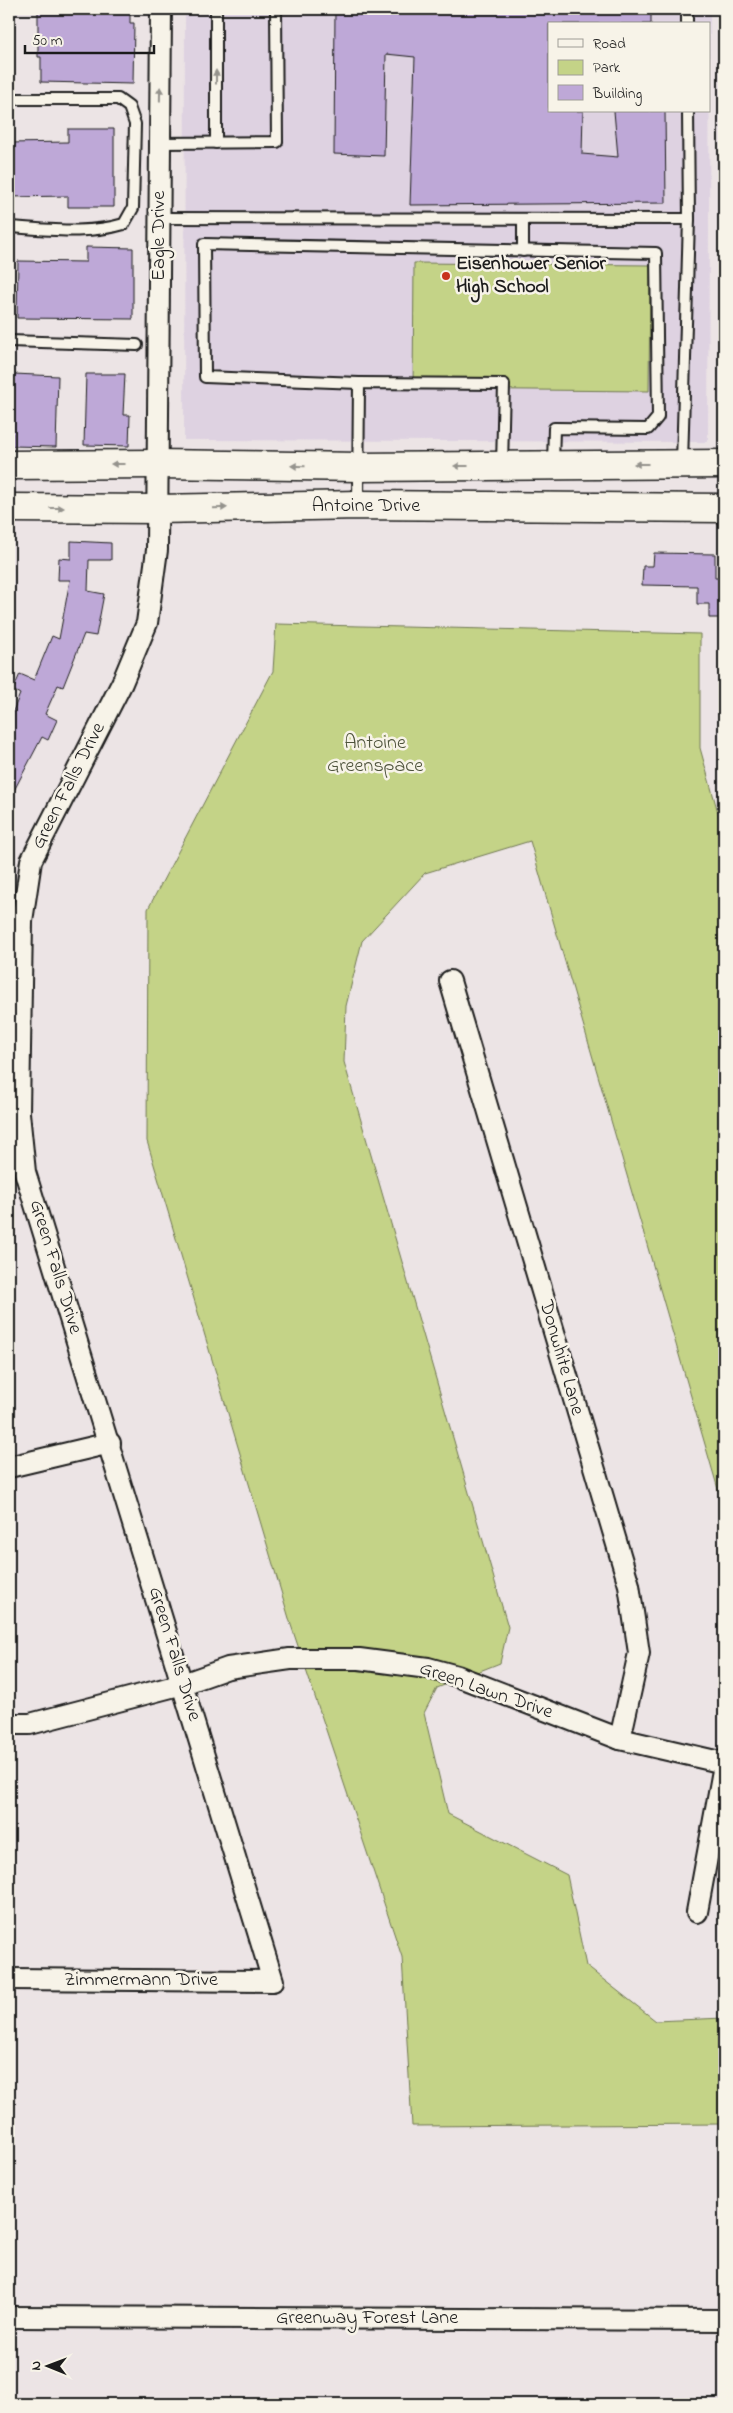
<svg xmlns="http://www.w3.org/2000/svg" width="733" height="2413" font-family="'Indie Flower',sans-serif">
  <rect width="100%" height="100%" fill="#ece4e5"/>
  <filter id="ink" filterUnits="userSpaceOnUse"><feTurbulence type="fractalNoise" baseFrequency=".02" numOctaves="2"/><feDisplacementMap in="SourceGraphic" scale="10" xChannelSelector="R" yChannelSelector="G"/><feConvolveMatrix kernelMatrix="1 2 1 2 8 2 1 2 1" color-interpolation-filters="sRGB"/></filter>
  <g filter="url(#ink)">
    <!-- built -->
    <path fill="#ded2e1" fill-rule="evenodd" d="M185 9H710L708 442 184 440ZM549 24H709V111H549Z"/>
    <!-- green -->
    <g fill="#c4d387" stroke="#707852">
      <polygon points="414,263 650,265 649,391 413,389"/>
      <polygon points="276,624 700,634 700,748 724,834 724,1510 530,841 425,873 362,941 346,1006 344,1062 508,1627 500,1663 437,1688 424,1713 448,1814 567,1875 586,1966 656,2021 724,2018 724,2124 412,2126 402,1957 291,1625 147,1141 148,909 273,671"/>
    </g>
    <!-- building -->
    <g fill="#bea8d7" stroke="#1c1c1c">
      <polygon points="38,9 130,9 130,23 134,23 133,84 41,82 41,57 38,57"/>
      <polygon points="335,9 651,9 651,24 549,24 549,111 583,111 582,154 618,157 614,111 665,111 666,203 410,205 415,57 386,54 384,156 334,154"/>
      <polygon points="68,129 114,129 114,207 68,207 68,196 9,197 9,143 68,142"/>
      <polygon points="86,247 133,248 133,319 17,318 18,261 86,262"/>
      <polygon points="14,374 58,376 56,447 12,446"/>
      <polygon points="86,374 125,374 123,415 130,415 129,446 84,445"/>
      <polygon points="71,541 111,543 111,560 89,560 88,591 104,594 96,636 84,634 63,687 58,685 45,714 57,720 48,740 42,737 9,800 9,721 20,694 13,690 20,674 34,680 52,636 59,639 70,580 58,580 59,558 71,559"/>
      <polygon points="654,553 715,554 715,578 724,578 724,618 709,618 709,604 697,604 697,586 642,585 643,566 653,566"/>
    </g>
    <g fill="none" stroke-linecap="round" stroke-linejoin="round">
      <defs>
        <g id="lane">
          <polyline points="216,9 216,143"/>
          <polyline points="687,9 687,24"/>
          <path d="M9 99H118L129 107 135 124 133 208 124 224C87 235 47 229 9 227"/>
          <polyline points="688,111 689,219"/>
          <polyline points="159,143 277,142 276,9"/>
          <polyline points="159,218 689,219 682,463"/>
          <polyline points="523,219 523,251"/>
          <polyline points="9,341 137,345"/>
          <polyline points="359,383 205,377 204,244 656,253 658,417 648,429 554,428 553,464"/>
          <polyline points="358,504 359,383 504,384 502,465"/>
        </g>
        <g id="street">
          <polyline points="450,981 629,1585 639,1653 620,1739"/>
          <polyline points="9,1467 110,1443"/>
          <polyline points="9,1724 30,1724 183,1684 228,1668 290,1659 359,1659 428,1668 457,1676 620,1739 724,1763"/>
          <polyline points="697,1912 724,1765"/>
          <polyline points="9,1979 273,1981 25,1172 19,1113 22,921 31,861 122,683 147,623 157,550 161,9"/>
          <polyline points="9,2317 724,2320"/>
        </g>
        <g id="secondary">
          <polyline points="9,465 157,464 359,467 724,464"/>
          <polyline points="9,508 157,509 358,505 724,508"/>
        </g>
      </defs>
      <!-- lane casing -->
      <use href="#lane" stroke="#1c1c1c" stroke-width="14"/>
      <!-- street casing -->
      <use href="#street" stroke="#1c1c1c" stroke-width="24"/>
      <!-- secondary casing -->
      <use href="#secondary" stroke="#1c1c1c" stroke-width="31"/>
      <!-- lane -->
      <use href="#lane" stroke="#f7f3e8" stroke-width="10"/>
      <!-- street -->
      <use href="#street" stroke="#f7f3e8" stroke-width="20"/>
      <!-- secondary -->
      <use href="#secondary" stroke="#f7f3e8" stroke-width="28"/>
    </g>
    <!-- one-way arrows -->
    <defs><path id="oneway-solid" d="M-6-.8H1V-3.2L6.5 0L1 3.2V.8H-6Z" transform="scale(1.25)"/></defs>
    <g fill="#94928c">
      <use href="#oneway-solid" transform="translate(216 77) rotate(-90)"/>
      <use href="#oneway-solid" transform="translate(160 94) rotate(-89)"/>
      <use href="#oneway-solid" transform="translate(118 464) rotate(180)"/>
      <use href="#oneway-solid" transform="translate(641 464) rotate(180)"/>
      <use href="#oneway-solid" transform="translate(298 466) rotate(-179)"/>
      <use href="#oneway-solid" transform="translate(461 466) rotate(180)"/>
      <use href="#oneway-solid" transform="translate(57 508)"/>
      <use href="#oneway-solid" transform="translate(220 508) rotate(-1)"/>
    </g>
  </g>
  <!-- markers -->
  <circle fill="#c8321e" stroke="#f7f3e8" stroke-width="2" cx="446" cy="276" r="5"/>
  <g text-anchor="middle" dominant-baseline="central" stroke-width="5" stroke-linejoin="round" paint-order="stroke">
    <!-- street labels -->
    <g font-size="20" fill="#1c1c1c" stroke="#f7f3e8">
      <text transform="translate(159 236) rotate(-90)">Eagle Drive</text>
      <text x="366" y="506">Antoine Drive</text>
      <text transform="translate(69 786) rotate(-63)">Green Falls Drive</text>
      <text transform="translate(55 1267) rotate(73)">Green Falls Drive</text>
      <text transform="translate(561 1358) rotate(74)">Donwhite Lane</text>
      <text transform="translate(174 1654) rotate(73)">Green Falls Drive</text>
      <text transform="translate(486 1691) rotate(19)">Green Lawn Drive</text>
      <text x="141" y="1980">Zimmermann Drive</text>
      <text x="367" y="2318">Greenway Forest Lane</text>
    </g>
    <!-- poi labels -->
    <g font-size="20" font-weight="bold" fill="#1c1c1c" stroke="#f7f3e8" text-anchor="start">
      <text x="456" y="264">Eisenhower Senior<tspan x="456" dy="23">High School</tspan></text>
    </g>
    <!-- park labels -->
    <g font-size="20" fill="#4e533c" stroke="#f7f3e8">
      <text x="375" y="743">Antoine<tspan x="375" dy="23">Greenspace</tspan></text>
    </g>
  </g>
  <!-- margin -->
  <rect width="733" height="2413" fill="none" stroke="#f7f3e8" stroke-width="30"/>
  <rect x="15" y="15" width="703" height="2383" fill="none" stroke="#1c1c1c" stroke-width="2" filter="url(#ink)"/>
  <!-- legend -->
  <rect x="548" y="22" width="162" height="90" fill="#f7f3e8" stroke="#9f9d96"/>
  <rect x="558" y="39" width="25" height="8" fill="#f7f3e8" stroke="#9f9d96"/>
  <text x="593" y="48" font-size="15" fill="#1c1c1c">Road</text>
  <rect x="558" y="60" width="25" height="15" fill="#c4d387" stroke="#9f9d96"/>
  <text x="593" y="72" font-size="15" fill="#1c1c1c">Park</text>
  <rect x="558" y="85" width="25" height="15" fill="#bea8d7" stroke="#9f9d96"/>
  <text x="593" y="98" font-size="15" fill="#1c1c1c">Building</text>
  <!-- north arrow -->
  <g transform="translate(48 2366) rotate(271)" stroke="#f7f3e8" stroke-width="4" paint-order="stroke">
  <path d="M0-4L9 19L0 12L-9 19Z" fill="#1c1c1c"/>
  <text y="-8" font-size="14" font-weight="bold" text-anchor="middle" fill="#1c1c1c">N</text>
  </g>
  <!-- scale -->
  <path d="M25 45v8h129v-8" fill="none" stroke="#1c1c1c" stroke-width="2.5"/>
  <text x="32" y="45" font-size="15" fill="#1c1c1c" stroke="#f7f3e8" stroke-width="4" paint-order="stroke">50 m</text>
</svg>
